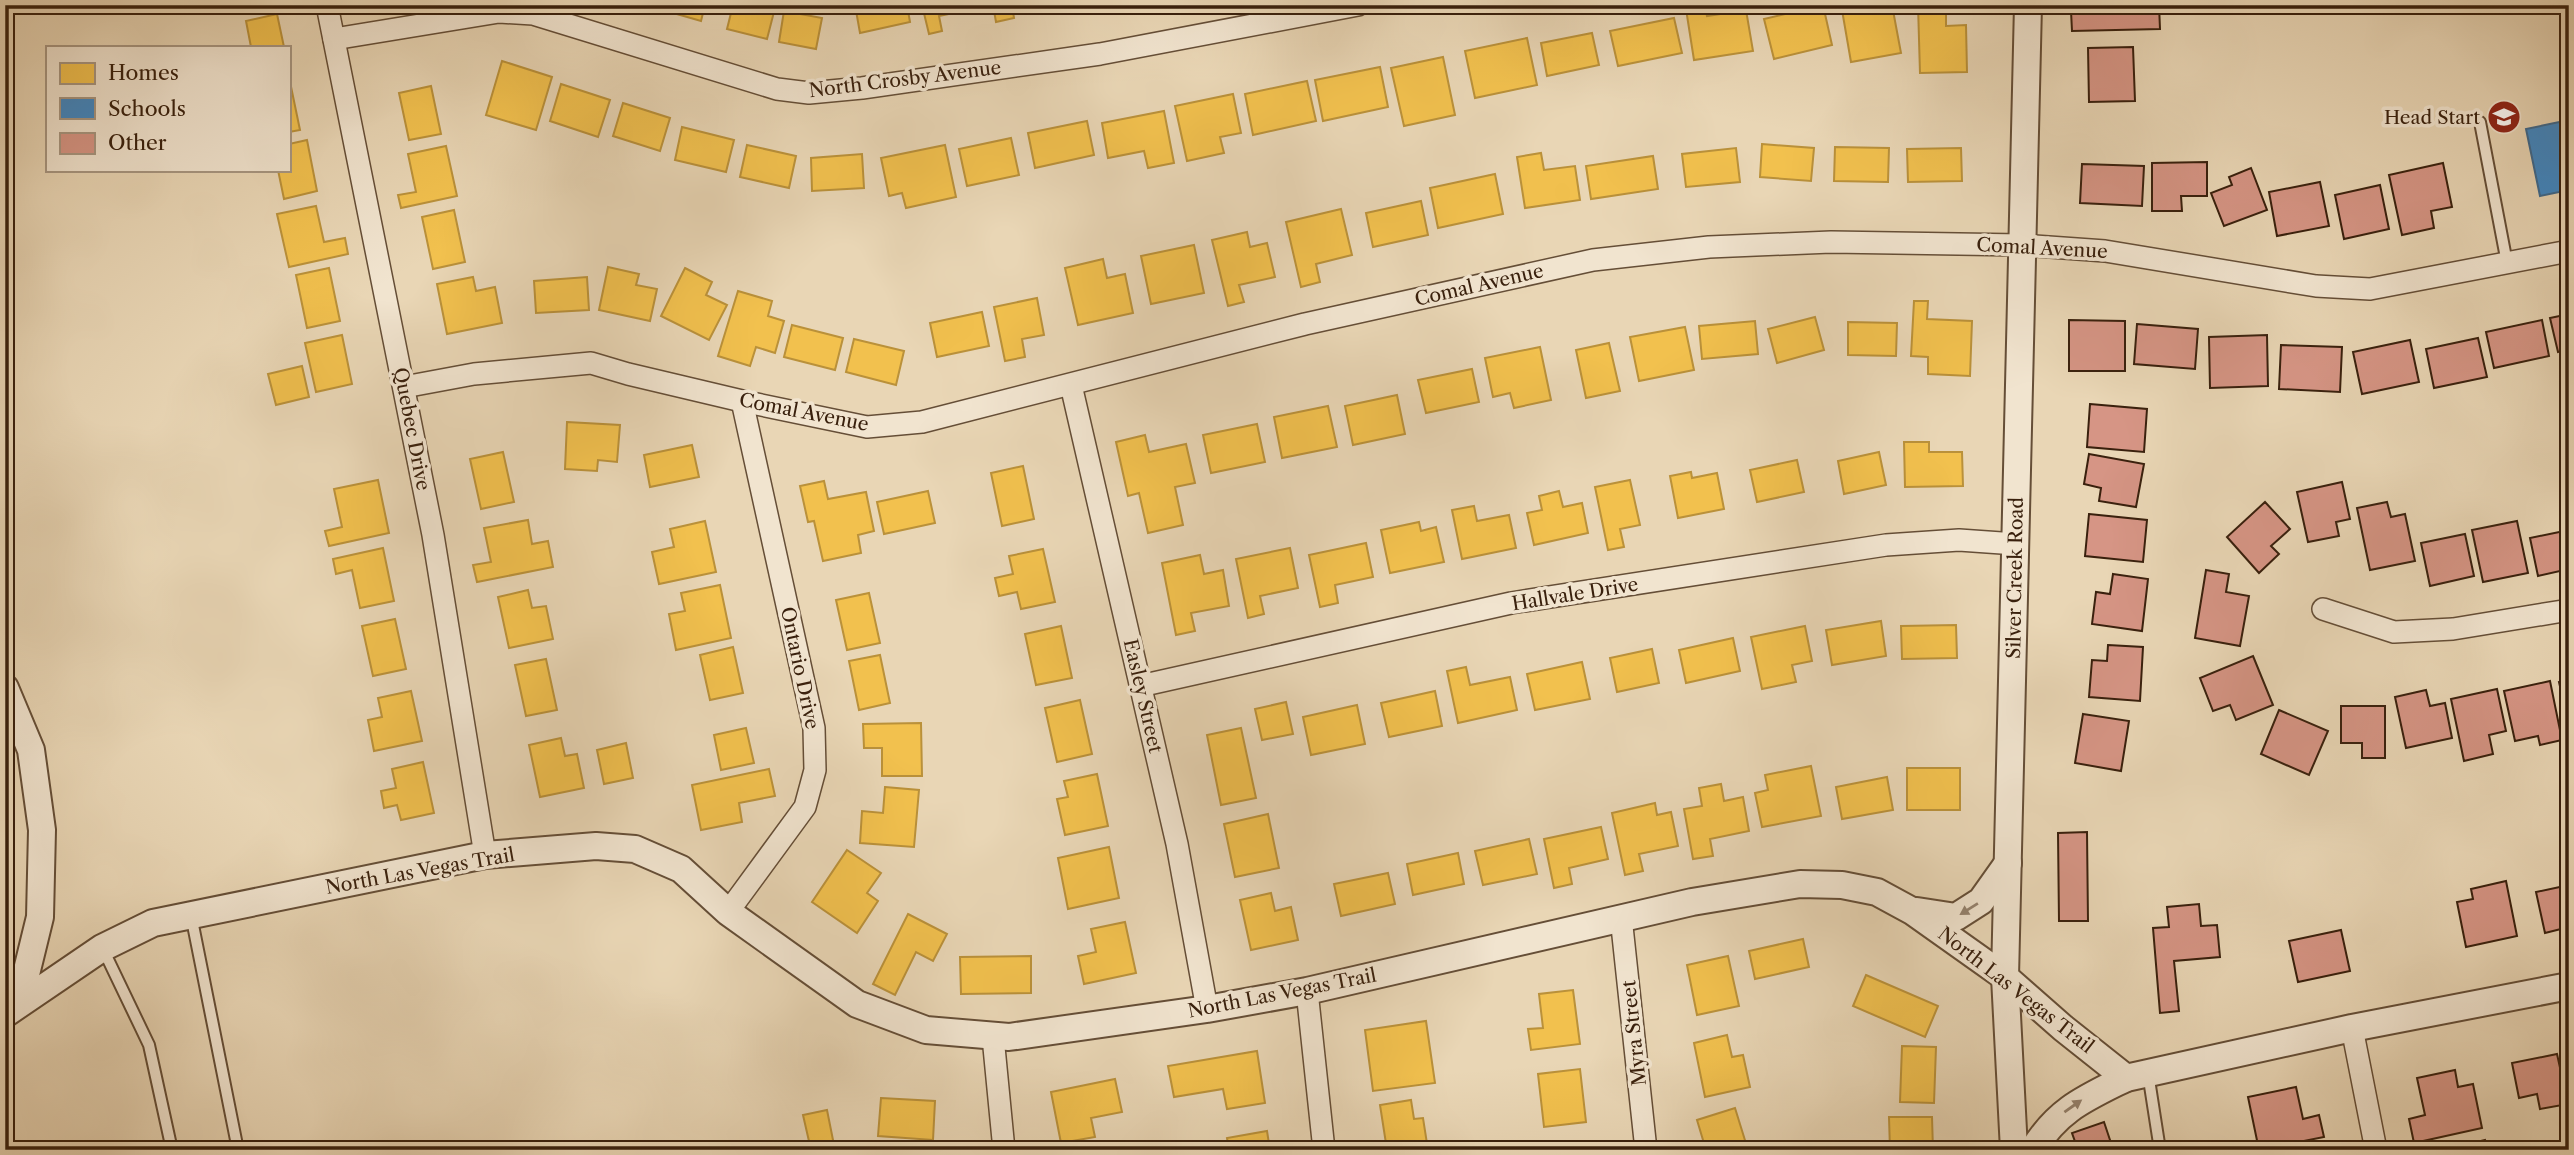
<svg xmlns="http://www.w3.org/2000/svg" width="2574" height="1155" font-family="'Libre Caslon Text',serif">
  <rect width="100%" height="100%" fill="#e9d6b5"/>
  <filter id="stains"><feTurbulence type="fractalNoise" baseFrequency=".00286" numOctaves="4"/><feColorMatrix values="0 0 0 0 .2 0 0 0 0 .09 0 0 0 0 .02 0 0 0 .5 -.17"/></filter>
  <radialGradient id="worn" r=".72"><stop offset=".6" stop-color="#630" stop-opacity="0"/><stop offset="1" stop-color="#630" stop-opacity=".3"/></radialGradient>
  <!-- homes -->
  <g fill="#f2c14e" stroke="#ba913a" stroke-width="2">
    <polygon points="241,5 269,5 242,11"/>
    <polygon points="657,5 705,5 701,21 656,8"/>
    <polygon points="733,5 765,5 775,8 767,39 727,29"/>
    <polygon points="855,5 907,5 910,22 860,33"/>
    <polygon points="922,5 978,5 978,8 939,16 942,31 929,34"/>
    <polygon points="993,5 1012,5 1014,18 996,22"/>
    <polygon points="1823,5 1832,45 1774,59 1764,19"/>
    <polygon points="1868,5 1892,5 1901,53 1851,62 1842,10"/>
    <polygon points="1918,5 1946,5 1946,26 1966,25 1967,72 1920,73"/>
    <polygon points="1705,6 1707,16 1746,10 1753,51 1694,60 1686,9"/>
    <polygon points="784,11 822,18 816,49 779,42"/>
    <polygon points="277,14 284,47 251,47 246,21"/>
    <polygon points="1674,18 1682,53 1618,66 1610,31"/>
    <polygon points="1592,33 1599,65 1547,76 1541,43"/>
    <polygon points="1527,38 1537,85 1475,98 1465,51"/>
    <polygon points="1443,57 1455,115 1404,126 1391,68"/>
    <polygon points="502,61 552,77 536,130 486,115"/>
    <polygon points="1380,67 1388,107 1323,121 1315,80"/>
    <polygon points="289,77 300,130 289,132"/>
    <polygon points="1307,81 1316,121 1253,135 1245,94"/>
    <polygon points="561,84 610,100 598,137 550,121"/>
    <polygon points="431,86 441,134 409,140 399,93"/>
    <polygon points="1233,94 1241,133 1220,137 1224,153 1187,161 1175,106"/>
    <polygon points="623,103 670,118 660,151 613,136"/>
    <polygon points="1164,111 1174,163 1148,168 1144,151 1108,158 1102,123"/>
    <polygon points="1087,121 1094,155 1035,168 1028,133"/>
    <polygon points="682,127 734,140 726,172 675,160"/>
    <polygon points="1011,138 1019,175 967,186 959,149"/>
    <polygon points="307,140 317,191 284,199 278,170 289,170 289,144"/>
    <polygon points="1762,144 1814,148 1811,181 1760,177"/>
    <polygon points="747,145 796,156 789,188 740,177"/>
    <polygon points="945,145 956,197 906,208 902,193 889,196 881,158"/>
    <polygon points="446,146 457,196 401,208 398,195 416,192 408,154"/>
    <polygon points="1835,147 1889,148 1888,182 1834,181"/>
    <polygon points="1736,148 1740,182 1686,187 1682,154"/>
    <polygon points="1961,148 1962,181 1908,182 1907,149"/>
    <polygon points="1541,153 1544,170 1575,166 1580,200 1525,208 1517,157"/>
    <polygon points="862,154 864,188 812,191 811,158"/>
    <polygon points="1653,156 1658,189 1591,199 1586,166"/>
    <polygon points="1495,174 1503,214 1438,228 1430,188"/>
    <polygon points="1421,201 1428,235 1373,247 1366,213"/>
    <polygon points="316,206 324,242 345,238 348,254 289,267 277,214"/>
    <polygon points="1341,209 1352,255 1316,264 1320,282 1301,287 1286,222"/>
    <polygon points="454,210 465,262 433,269 422,217"/>
    <polygon points="1247,232 1250,247 1267,243 1275,277 1239,285 1244,302 1228,306 1212,240"/>
    <polygon points="1194,245 1204,293 1151,304 1141,256"/>
    <polygon points="1103,259 1107,278 1125,274 1133,313 1078,325 1065,268"/>
    <polygon points="608,267 639,274 636,285 657,289 650,321 599,310"/>
    <polygon points="329,268 340,321 307,328 296,275"/>
    <polygon points="685,268 712,282 706,295 727,305 709,340 661,316"/>
    <polygon points="473,277 476,291 495,287 502,323 447,334 437,284"/>
    <polygon points="587,277 589,310 536,313 534,281"/>
    <polygon points="738,291 772,301 768,316 784,321 775,353 756,347 750,366 718,356"/>
    <polygon points="1037,298 1044,335 1022,339 1025,357 1005,361 994,307"/>
    <polygon points="1914,301 1928,301 1927,319 1972,321 1970,376 1928,374 1928,357 1911,356"/>
    <polygon points="982,312 989,346 937,357 930,323"/>
    <polygon points="1815,317 1824,350 1777,363 1768,329"/>
    <polygon points="1755,321 1758,354 1702,359 1699,326"/>
    <polygon points="1848,322 1897,323 1896,356 1848,355"/>
    <polygon points="792,325 843,338 835,370 784,357"/>
    <polygon points="1685,327 1694,370 1639,381 1630,337"/>
    <polygon points="342,335 352,384 316,392 305,343"/>
    <polygon points="854,339 904,351 896,385 846,372"/>
    <polygon points="1609,343 1620,391 1586,398 1576,350"/>
    <polygon points="1540,347 1551,400 1514,408 1510,393 1493,397 1485,358"/>
    <polygon points="302,366 309,397 276,405 268,374"/>
    <polygon points="1472,369 1479,402 1426,413 1418,380"/>
    <polygon points="1397,395 1405,434 1353,445 1345,406"/>
    <polygon points="1328,406 1337,447 1282,458 1274,417"/>
    <polygon points="567,422 620,425 617,462 598,460 597,471 565,469"/>
    <polygon points="1257,424 1265,462 1211,473 1203,435"/>
    <polygon points="1145,435 1149,452 1186,444 1195,483 1175,487 1183,525 1148,533 1139,493 1128,496 1116,442"/>
    <polygon points="1904,442 1929,442 1929,452 1962,452 1963,486 1905,487"/>
    <polygon points="692,445 699,477 650,487 644,455"/>
    <polygon points="503,452 514,502 481,509 470,459"/>
    <polygon points="1879,452 1886,485 1844,494 1838,461"/>
    <polygon points="1797,460 1804,492 1757,502 1750,470"/>
    <polygon points="1023,466 1034,519 1002,526 991,473"/>
    <polygon points="1691,472 1692,478 1717,473 1724,509 1678,518 1670,476"/>
    <polygon points="378,480 389,533 329,546 325,531 342,527 334,489"/>
    <polygon points="1630,480 1640,525 1620,529 1624,547 1608,550 1595,487"/>
    <polygon points="824,481 828,499 866,492 874,531 858,535 861,553 823,561 814,521 808,522 800,486"/>
    <polygon points="928,491 935,523 884,534 877,502"/>
    <polygon points="1559,491 1563,507 1582,503 1588,533 1534,545 1527,513 1542,510 1539,496"/>
    <polygon points="1474,506 1477,521 1509,515 1516,548 1462,559 1452,510"/>
    <polygon points="528,520 532,544 548,541 553,567 477,582 473,565 491,562 484,528"/>
    <polygon points="705,521 716,572 659,584 652,552 674,547 670,529"/>
    <polygon points="1419,522 1421,531 1436,527 1444,562 1390,573 1381,530"/>
    <polygon points="1366,543 1373,577 1335,585 1338,603 1320,607 1309,555"/>
    <polygon points="383,548 394,601 360,608 352,570 336,574 333,559"/>
    <polygon points="1290,548 1298,588 1260,596 1264,614 1248,618 1236,559"/>
    <polygon points="1043,549 1055,602 1021,609 1017,592 999,596 995,578 1013,574 1009,556"/>
    <polygon points="1200,555 1204,574 1223,570 1229,606 1191,613 1195,631 1176,635 1162,563"/>
    <polygon points="720,585 731,638 676,650 669,614 685,611 681,593"/>
    <polygon points="528,590 532,608 546,606 553,639 509,648 498,597"/>
    <polygon points="869,593 880,643 847,650 836,600"/>
    <polygon points="395,619 406,669 373,676 362,626"/>
    <polygon points="1881,621 1886,656 1832,665 1826,630"/>
    <polygon points="1956,625 1957,658 1902,659 1901,626"/>
    <polygon points="1061,626 1072,678 1036,685 1025,634"/>
    <polygon points="1805,626 1812,661 1792,665 1796,682 1762,689 1751,637"/>
    <polygon points="1733,638 1740,671 1686,683 1679,650"/>
    <polygon points="733,647 743,693 710,700 700,655"/>
    <polygon points="1652,649 1659,683 1617,692 1610,658"/>
    <polygon points="880,655 890,703 859,710 849,661"/>
    <polygon points="546,659 557,710 526,716 515,665"/>
    <polygon points="1582,662 1590,699 1535,710 1527,674"/>
    <polygon points="1466,667 1470,685 1510,677 1517,710 1458,723 1447,671"/>
    <polygon points="411,691 422,741 374,751 368,720 382,717 378,698"/>
    <polygon points="1435,691 1442,726 1389,737 1381,703"/>
    <polygon points="1080,700 1092,754 1057,762 1045,708"/>
    <polygon points="1286,702 1293,734 1262,740 1255,709"/>
    <polygon points="1357,705 1365,744 1311,755 1303,717"/>
    <polygon points="921,723 922,776 882,776 882,748 864,748 863,724"/>
    <polygon points="746,728 754,763 721,770 714,735"/>
    <polygon points="1241,728 1256,798 1221,805 1207,735"/>
    <polygon points="561,738 565,756 577,754 584,788 540,797 529,745"/>
    <polygon points="626,743 633,778 604,784 597,750"/>
    <polygon points="423,762 434,813 401,820 397,805 384,808 381,791 396,788 392,769"/>
    <polygon points="1811,766 1821,816 1762,827 1755,793 1768,790 1765,775"/>
    <rect x="1907" y="768" width="53" height="42"/>
    <polygon points="769,769 775,796 739,803 742,822 701,830 692,785"/>
    <polygon points="1097,774 1108,826 1065,835 1057,799 1068,797 1064,781"/>
    <polygon points="1887,777 1893,810 1842,819 1836,787"/>
    <polygon points="1721,784 1724,801 1743,797 1749,831 1710,839 1713,856 1693,859 1684,809 1702,806 1699,788"/>
    <polygon points="885,787 919,790 914,847 860,843 862,811 883,813"/>
    <polygon points="1655,803 1657,815 1671,812 1678,846 1639,854 1643,871 1625,875 1612,813"/>
    <polygon points="1268,814 1279,868 1235,877 1224,824"/>
    <polygon points="1601,827 1608,859 1569,868 1572,884 1554,888 1544,839"/>
    <polygon points="1529,839 1537,874 1483,885 1475,851"/>
    <polygon points="1109,847 1119,898 1068,909 1058,858"/>
    <polygon points="847,850 881,873 867,893 878,901 857,933 812,902"/>
    <polygon points="1458,853 1464,884 1413,895 1407,864"/>
    <polygon points="1388,873 1395,904 1341,916 1334,884"/>
    <polygon points="1271,893 1275,911 1291,907 1298,940 1251,950 1240,900"/>
    <polygon points="908,914 947,934 933,961 916,952 895,995 873,984"/>
    <polygon points="1125,922 1136,973 1084,984 1078,956 1096,952 1091,929"/>
    <polygon points="1803,939 1809,967 1755,979 1749,951"/>
    <polygon points="1031,956 1031,993 961,994 960,957"/>
    <polygon points="1728,956 1739,1006 1697,1015 1687,965"/>
    <polygon points="1866,975 1938,1006 1925,1037 1853,1006"/>
    <polygon points="1573,990 1580,1044 1531,1050 1528,1029 1543,1028 1539,994"/>
    <polygon points="1426,1021 1435,1083 1373,1091 1365,1030"/>
    <polygon points="1727,1035 1732,1057 1743,1055 1750,1087 1705,1097 1694,1043"/>
    <polygon points="1902,1046 1936,1047 1934,1103 1900,1102"/>
    <polygon points="1257,1051 1265,1103 1227,1109 1223,1089 1174,1097 1168,1066"/>
    <polygon points="1580,1069 1586,1122 1544,1127 1538,1074"/>
    <polygon points="1115,1079 1122,1112 1091,1118 1095,1137 1061,1143 1051,1092"/>
    <polygon points="881,1098 935,1101 933,1140 878,1136"/>
    <polygon points="1411,1100 1414,1119 1423,1118 1428,1150 1387,1150 1380,1105"/>
    <polygon points="1735,1108 1748,1150 1706,1150 1697,1120"/>
    <polygon points="827,1110 835,1150 811,1150 803,1115"/>
    <polygon points="1889,1117 1932,1117 1933,1150 1890,1150"/>
    <polygon points="1267,1131 1270,1150 1229,1150 1227,1138"/>
  </g>
  <!-- schools -->
  <polygon fill="#3f88c5" stroke="#3d698e" stroke-width="2" points="2569,120 2569,190 2540,196 2526,129"/>
  <!-- building -->
  <g fill="#d69585" stroke="#39200d" stroke-width="2">
    <polygon points="2113,5 2159,5 2160,29 2072,31 2071,11 2113,10"/>
    <polygon points="2133,47 2135,101 2089,102 2088,48"/>
    <polygon points="2207,162 2207,196 2181,196 2182,211 2152,211 2152,163"/>
    <polygon points="2443,163 2452,207 2431,211 2434,228 2402,235 2389,175"/>
    <polygon points="2082,164 2144,166 2142,206 2080,203"/>
    <polygon points="2251,168 2267,210 2224,226 2211,193 2232,185 2229,177"/>
    <polygon points="2320,182 2329,226 2277,236 2269,192"/>
    <polygon points="2380,185 2389,229 2344,239 2335,195"/>
    <polygon points="2569,314 2569,349 2558,352 2550,318"/>
    <polygon points="2069,320 2125,321 2125,371 2069,371"/>
    <polygon points="2542,320 2549,356 2494,368 2486,332"/>
    <polygon points="2137,324 2198,329 2195,369 2134,364"/>
    <polygon points="2267,335 2268,386 2210,388 2209,337"/>
    <polygon points="2478,338 2487,377 2434,388 2426,349"/>
    <polygon points="2410,340 2419,382 2362,394 2353,352"/>
    <polygon points="2281,345 2342,347 2340,392 2279,389"/>
    <polygon points="2090,404 2147,409 2144,452 2087,447"/>
    <polygon points="2089,454 2144,464 2136,507 2099,501 2101,488 2084,484"/>
    <polygon points="2342,482 2350,519 2336,522 2339,536 2308,542 2297,492"/>
    <polygon points="2265,502 2290,529 2271,546 2279,554 2259,573 2227,537"/>
    <polygon points="2387,502 2391,517 2405,514 2415,561 2370,570 2357,508"/>
    <polygon points="2089,514 2147,520 2143,562 2085,556"/>
    <polygon points="2517,521 2528,573 2483,582 2472,530"/>
    <polygon points="2569,530 2569,569 2538,576 2530,538"/>
    <polygon points="2465,534 2474,576 2430,586 2421,543"/>
    <polygon points="2206,570 2229,574 2226,592 2249,596 2240,646 2195,638"/>
    <polygon points="2113,574 2148,579 2142,631 2092,624 2096,592 2110,594"/>
    <polygon points="2108,645 2143,647 2140,701 2089,697 2092,660 2107,661"/>
    <polygon points="2253,656 2273,705 2236,720 2230,705 2213,711 2200,678"/>
    <polygon points="2569,680 2569,726 2559,682"/>
    <polygon points="2550,681 2562,740 2540,745 2538,736 2515,741 2504,691"/>
    <polygon points="2497,689 2506,731 2489,735 2493,754 2464,761 2451,699"/>
    <polygon points="2426,690 2430,706 2445,703 2452,738 2406,748 2395,697"/>
    <polygon points="2341,706 2385,706 2385,758 2362,758 2362,743 2341,743"/>
    <polygon points="2279,710 2328,731 2309,775 2261,754"/>
    <polygon points="2083,714 2129,721 2121,771 2075,763"/>
    <polygon points="2087,832 2088,921 2059,921 2058,833"/>
    <polygon points="2506,881 2517,936 2466,947 2457,902 2473,899 2471,889"/>
    <polygon points="2569,885 2569,927 2545,933 2536,892"/>
    <polygon points="2199,904 2201,926 2217,925 2220,957 2174,961 2179,1011 2160,1013 2153,928 2169,927 2167,907"/>
    <polygon points="2341,930 2350,971 2298,982 2289,941"/>
    <polygon points="2557,1054 2568,1104 2540,1109 2537,1094 2519,1098 2512,1063"/>
    <polygon points="2455,1070 2458,1087 2473,1084 2482,1128 2414,1143 2409,1119 2425,1115 2417,1078"/>
    <polygon points="2296,1087 2303,1119 2319,1115 2324,1137 2259,1150 2248,1097"/>
    <polygon points="2104,1122 2113,1149 2078,1150 2072,1133"/>
    <polygon points="2485,1140 2487,1150 2443,1150"/>
  </g>
  <g fill="none" stroke-linecap="round" stroke-linejoin="round">
    <defs>
      <g id="service">
        <polyline points="2480,122 2507,263"/>
        <polyline points="191,915 238,1150"/>
        <polyline points="103,949 149,1045 172,1150"/>
        <polyline points="2148,1073 2160,1150"/>
      </g>
      <g id="minor">
        <polyline points="327,5 433,535 485,855"/>
        <polyline points="334,39 499,12 533,14 777,89 809,93 862,88 1100,54 1358,5"/>
        <polyline points="1071,385 1177,844 1207,1009"/>
        <polyline points="404,387 474,374 591,363 628,374 742,401 867,427 922,422 1305,324 1593,260 1709,247 1831,242 2022,245 2105,251 2316,286 2370,289 2569,251"/>
        <polyline points="2323,609 2394,632 2453,629 2569,610"/>
        <polyline points="1140,686 1511,603 1886,545 1959,540 2016,544"/>
        <polyline points="728,912 805,807 815,770 814,728 742,401"/>
        <polyline points="1621,917 1646,1150"/>
        <polyline points="1307,991 1324,1150"/>
        <polyline points="2352,1028 2376,1150"/>
        <polyline points="993,1037 1004,1150"/>
      </g>
      <g id="tertiary">
        <polyline points="5,688 31,750 42,830 40,917 19,1003"/>
        <polyline points="1917,911 1956,917 1981,901 2008,863"/>
        <polyline points="5,1014 102,948 153,923 485,855 596,846 635,849 681,869 728,912 857,1004 926,1030 1009,1037 1207,1009 1307,991 1692,902 1800,884 1842,885 1877,892 1912,911 2005,977 2063,1028 2126,1078 2352,1028 2569,986"/>
        <polyline points="2014,1150 2005,977 2028,5"/>
        <path d="M2033 1150C2058 1109 2086 1098 2126 1078"/>
      </g>
    </defs>
    <!-- service casing -->
    <use href="#service" stroke="#654e37" stroke-width="14"/>
    <!-- minor casing -->
    <use href="#minor" stroke="#654e37" stroke-width="24"/>
    <!-- tertiary casing -->
    <use href="#tertiary" stroke="#654e37" stroke-width="30"/>
    <!-- service -->
    <use href="#service" stroke="#f1e4cf" stroke-width="10"/>
    <!-- minor -->
    <use href="#minor" stroke="#f1e4cf" stroke-width="21"/>
    <!-- tertiary -->
    <use href="#tertiary" stroke="#f1e4cf" stroke-width="26"/>
  </g>
  <!-- one-way arrows -->
  <defs><path id="oneway-solid" d="M-6-.8H1V-3.2L6.5 0L1 3.2V.8H-6Z" transform="scale(1.75)"/></defs>
  <g fill="#95826e">
    <use href="#oneway-solid" transform="translate(1969 909) rotate(148)"/>
    <use href="#oneway-solid" transform="translate(2073 1106) rotate(-35)"/>
  </g>
  <!-- icons -->
  <defs>
    <symbol id="school-disc" viewBox="-11 -11 22 22"><circle r="9.5" fill="#8f2418" stroke="#f1e4cf"/><path d="M0-5L7-2L0 1L-7-2ZM-4 1L0 2.5L4 1V4Q0 6-4 4Z" fill="#fff"/></symbol>
  </defs>
  <g fill-rule="evenodd">
    <use href="#school-disc" x="2485" y="98" width="38" height="38"/>
  </g>
  <g text-anchor="middle" dominant-baseline="central" stroke-width="7" stroke-linejoin="round" paint-order="stroke">
    <!-- street labels -->
    <g font-size="19" fill="#39200d" stroke="#f1e4cf">
      <text transform="translate(905 79) rotate(-7)">North Crosby Avenue</text>
      <text transform="translate(2042 248) rotate(3)">Comal Avenue</text>
      <text transform="translate(1479 285) rotate(-13)">Comal Avenue</text>
      <text transform="translate(804 412) rotate(11)">Comal Avenue</text>
      <text transform="translate(412 429) rotate(79)">Quebec Drive</text>
      <text transform="translate(2015 578) rotate(-89)">Silver Creek Road</text>
      <text transform="translate(1575 594) rotate(-9)">Hallvale Drive</text>
      <text transform="translate(800 668) rotate(78)">Ontario Drive</text>
      <text transform="translate(1143 696) rotate(77)">Easley Street</text>
      <text transform="translate(420 871) rotate(-10)">North Las Vegas Trail</text>
      <text transform="translate(2016 990) rotate(38)">North Las Vegas Trail</text>
      <text transform="translate(1282 993) rotate(-11)">North Las Vegas Trail</text>
      <text transform="translate(1634 1033) rotate(-96)">Myra Street</text>
    </g>
    <!-- poi labels -->
    <g font-size="19" fill="#39200d" stroke="#f1e4cf" text-anchor="end">
      <text x="2480" y="117">Head Start</text>
    </g>
  </g>
  <!-- margin -->
  <rect width="2574" height="1155" fill="none" stroke="#e9d6b5" stroke-width="28"/>
  <rect x="7" y="7" width="2560" height="1141" fill="none" stroke="#39200d" stroke-width="3.5"/>
  <rect x="14" y="14" width="2546" height="1127" fill="none" stroke="#39200d" stroke-width="2"/>
  <!-- legend -->
  <rect x="46" y="46" width="245" height="126" fill="#f1e4cf" stroke="#a79681" stroke-width="2"/>
  <rect x="60" y="63" width="35" height="21" fill="#f2c14e" stroke="#a79681" stroke-width="2"/>
  <text x="108" y="80" font-size="21" fill="#39200d">Homes</text>
  <rect x="60" y="98" width="35" height="21" fill="#3f88c5" stroke="#a79681" stroke-width="2"/>
  <text x="108" y="116" font-size="21" fill="#39200d">Schools</text>
  <rect x="60" y="133" width="35" height="21" fill="#d69585" stroke="#a79681" stroke-width="2"/>
  <text x="108" y="150" font-size="21" fill="#39200d">Other</text>
  <rect width="100%" height="100%" filter="url(#stains)"/>
  <rect width="100%" height="100%" fill="url(#worn)"/>
</svg>
